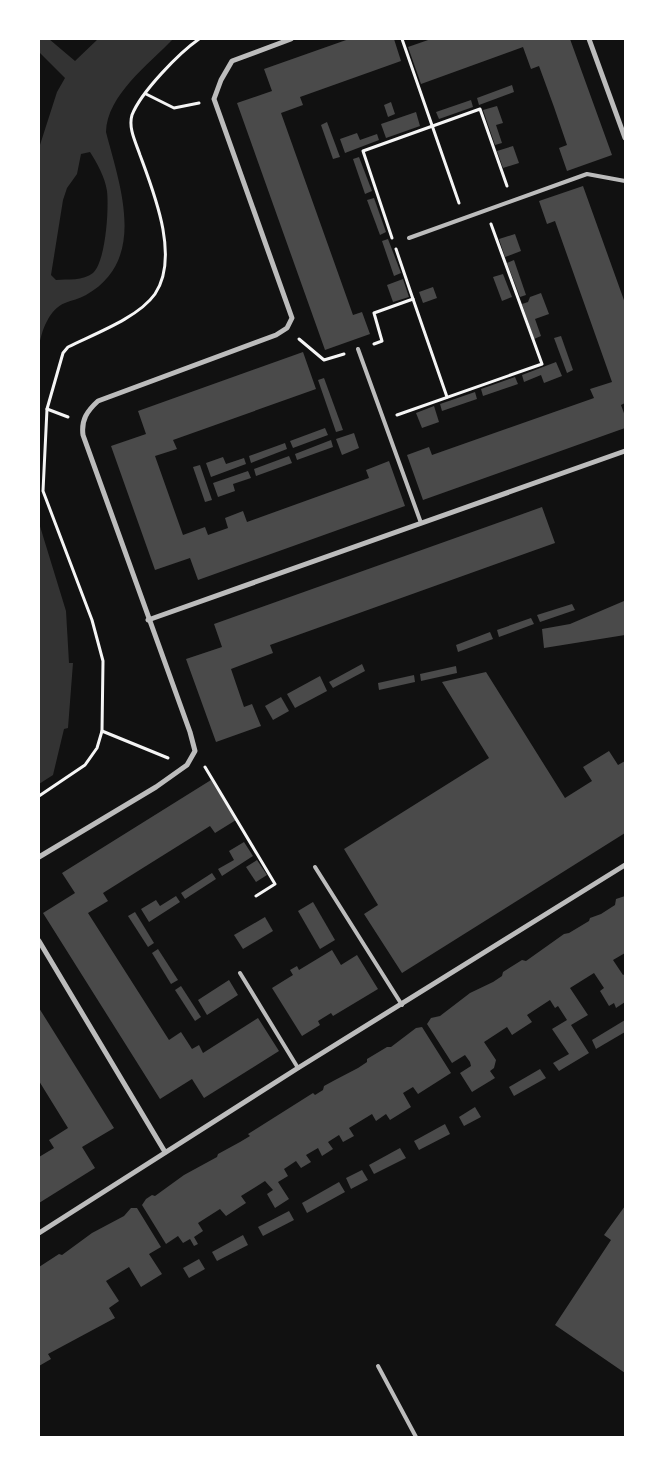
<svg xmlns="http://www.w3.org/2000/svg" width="664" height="1476" font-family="'Roboto Serif',serif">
  <rect width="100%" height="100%" fill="#111"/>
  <!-- water -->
  <g fill="#333" fill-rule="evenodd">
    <path d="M39 39H49L75 61 98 39H173C149 64 107 95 106 132 120 186 148 260 86 295 79 299 72 300 65 303 49 309 41 332 39 347V148L57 92 65 78 39 52ZM90 152C97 163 105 177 107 191 109 208 106 261 93 273 83 281 68 279 56 280L51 275 63 200 67 188 77 174 81 154Z"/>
    <polygon points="39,523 66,611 69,663 73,663 68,728 64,729 53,775 39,784"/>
  </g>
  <!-- building -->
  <g fill="#4a4a4a">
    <polygon points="349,39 394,39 401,61 300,97 303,105 281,113 353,315 362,312 370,334 325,350 237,103 272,91 264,69"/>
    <polygon points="431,39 570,39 612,155 567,171 559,148 567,145 554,107 539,66 531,69 523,47 421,84 408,47"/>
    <polygon points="512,85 514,92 479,105 477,98"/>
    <polygon points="471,100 473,107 439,119 436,112"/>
    <polygon points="391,102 395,114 388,117 384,105"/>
    <polygon points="497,106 503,123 496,125 502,143 495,145 483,110"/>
    <polygon points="416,112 420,126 386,138 381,124"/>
    <polygon points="327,122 340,157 333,159 321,125"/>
    <polygon points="357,133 360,140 377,134 379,140 345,153 340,139"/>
    <polygon points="513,146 519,163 503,168 497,151"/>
    <polygon points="359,157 372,191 365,194 353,159"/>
    <polygon points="583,186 625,303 625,403 621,405 625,416 625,428 423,500 407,455 429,447 432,455 594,398 590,389 612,382 555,221 547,224 539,201"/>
    <polygon points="374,198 386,232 380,235 367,200"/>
    <polygon points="515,234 521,251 505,257 499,239"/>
    <polygon points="388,239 401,273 394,276 382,241"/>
    <polygon points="514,260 526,295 520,297 507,263"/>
    <polygon points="503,274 512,297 502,301 493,277"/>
    <polygon points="403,279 409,297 393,302 387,285"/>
    <polygon points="433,287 437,298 423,303 419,292"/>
    <polygon points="541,293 549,314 535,319 541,336 534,339 522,304 528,302 530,297"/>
    <polygon points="561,336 573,370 567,373 554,338"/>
    <polygon points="303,352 316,389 173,440 177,449 155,456 183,535 205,527 208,535 228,528 225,518 243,511 247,522 369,478 366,470 389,461 405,506 198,580 190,558 155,570 111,446 146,434 138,411"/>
    <polygon points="556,362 562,376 544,383 541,375 524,382 522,375"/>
    <polygon points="515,377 518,384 483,396 481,389"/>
    <polygon points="324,378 343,430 336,432 318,380"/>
    <polygon points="475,392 477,399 442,411 440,404"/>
    <polygon points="434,406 439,422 422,428 416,413"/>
    <polygon points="325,428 328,435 293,448 290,441"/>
    <polygon points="354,433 359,448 342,455 336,439"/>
    <polygon points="331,440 333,447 297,460 295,454"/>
    <polygon points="285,443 287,449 251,463 249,456"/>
    <polygon points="289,456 292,463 256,476 254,469"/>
    <polygon points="223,457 226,464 244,458 246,464 211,477 206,463"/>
    <polygon points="200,465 212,500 205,502 193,467"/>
    <polygon points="248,471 251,478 233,484 235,491 218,497 213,483"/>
    <polygon points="542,507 555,543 270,645 273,653 231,669 244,707 252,704 261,726 216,742 186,659 222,647 214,624"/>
    <polygon points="624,601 625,635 544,648 542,629 570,624"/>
    <polygon points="572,604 575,610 540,622 537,615"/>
    <polygon points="531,618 534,624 499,637 497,630"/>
    <polygon points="490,632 493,639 458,652 456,645"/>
    <polygon points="362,664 365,671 333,688 329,682"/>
    <polygon points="456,666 457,673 421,681 420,674"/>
    <polygon points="486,672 565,798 592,781 583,767 609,751 618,765 625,761 625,833 402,973 364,914 378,905 344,849 489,758 442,682"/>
    <polygon points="414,675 415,682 379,690 378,683"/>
    <polygon points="320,676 327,691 295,708 287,694"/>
    <polygon points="281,697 289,711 273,720 265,706"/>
    <polygon points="211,780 236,820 215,833 210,826 138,871 103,893 108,901 88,913 169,1040 181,1032 192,1049 199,1045 203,1053 258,1018 279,1051 204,1098 192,1079 160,1099 43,913 75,893 62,873"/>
    <polygon points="244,842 253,856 222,876 218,869 234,860 229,851"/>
    <polygon points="257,860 267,875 256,882 246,867"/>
    <polygon points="212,873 216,879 185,899 181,893"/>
    <polygon points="176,896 180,902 149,922 141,909 156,900 160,906"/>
    <polygon points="625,896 625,953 613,960 623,975 625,974 625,1002 616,1008 614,1003 609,1006 600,991 604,988 594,973 570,988 588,1015 571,1025 589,1053 559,1071 553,1063 569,1054 552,1029 567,1020 558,1006 555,1008 550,1000 527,1015 532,1022 512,1035 507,1027 484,1042 496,1060 494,1068 490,1071 495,1078 472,1092 460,1073 471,1066 470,1062 465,1055 452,1063 427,1024 431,1018 440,1016 470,993 493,982 502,976 503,972 522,960 526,961 564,934 569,933 589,921 590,918 601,914 615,905 616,899"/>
    <polygon points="313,902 335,940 320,949 298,911"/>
    <polygon points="135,912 154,943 148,947 128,916"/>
    <polygon points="265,917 273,931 243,949 234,935"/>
    <polygon points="158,949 178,980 171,984 152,953"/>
    <polygon points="332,950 341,965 357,955 378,989 333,1016 331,1013 318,1021 320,1025 302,1036 272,988 293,975 290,970 297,966 299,970"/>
    <polygon points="229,980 238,995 207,1015 198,1000"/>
    <polygon points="181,986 201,1017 195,1021 175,990"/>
    <polygon points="39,1008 114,1128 82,1147 95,1168 39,1203 39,1157 54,1148 49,1140 68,1128 39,1081"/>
    <polygon points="625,1020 625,1032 596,1049 592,1040"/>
    <polygon points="422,1027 451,1073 418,1094 413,1087 403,1093 411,1107 390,1120 386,1114 376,1121 372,1114 349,1128 354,1136 343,1142 339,1135 328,1142 333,1149 322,1156 318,1148 306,1155 311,1162 301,1168 296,1161 284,1169 288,1176 278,1182 289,1199 275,1208 267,1194 273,1190 265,1181 241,1196 246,1203 226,1216 220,1209 198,1223 203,1231 194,1237 198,1244 194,1246 190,1239 183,1243 178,1236 166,1244 142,1205 146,1199 152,1195 155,1196 184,1175 217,1157 218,1154 240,1142 250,1136 248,1134 313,1093 315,1095 323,1090 324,1086 335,1080 358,1068 367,1062 367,1059 387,1047 391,1047 416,1028"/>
    <polygon points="540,1069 546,1078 514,1096 509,1087"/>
    <polygon points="475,1107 481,1117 464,1126 459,1117"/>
    <polygon points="445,1124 450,1134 419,1150 414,1141"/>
    <polygon points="400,1148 406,1158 374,1174 369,1165"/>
    <polygon points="362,1170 368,1180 351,1189 346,1178"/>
    <polygon points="339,1182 345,1192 307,1213 302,1203"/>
    <polygon points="625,1206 625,1373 555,1325 611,1240 604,1235"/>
    <polygon points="131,1208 137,1208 161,1247 149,1254 162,1274 141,1287 129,1267 106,1281 119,1301 109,1308 115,1318 48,1354 51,1359 39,1366 39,1267 59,1254 62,1255 92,1233 124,1216"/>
    <polygon points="289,1211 294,1220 263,1236 258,1227"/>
    <polygon points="243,1235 248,1245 217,1261 212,1252"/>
    <polygon points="199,1259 205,1269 189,1278 183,1268"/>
  </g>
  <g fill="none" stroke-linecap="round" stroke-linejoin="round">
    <!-- path -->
    <g stroke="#f5f5f5" stroke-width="3">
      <polyline points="402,39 459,203"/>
      <polyline points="146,94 174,108 199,103"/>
      <polyline points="392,238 363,151 480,109 507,186"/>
      <polyline points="413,299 447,397"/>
      <polyline points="299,339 324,360 344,354"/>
      <polyline points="374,344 382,341 374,313 413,299 396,249"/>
      <polyline points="47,409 68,417"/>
      <polyline points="397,415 542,364 491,224"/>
      <polyline points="102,731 168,758"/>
      <polyline points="205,767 275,884 256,896"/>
      <path d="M39 796 85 765 97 748 102 731 103 661 92 620 43 491 47 409 63 353 68 347C94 334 138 318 155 294 180 257 154 193 140 155 136 143 128 128 132 115 141 92 179 53 199 39"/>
    </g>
    <!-- service -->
    <g stroke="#bcbcbc" stroke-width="4">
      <polyline points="409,238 587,174 625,181"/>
      <polyline points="358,349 421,523"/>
      <polyline points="315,867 402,1005"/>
      <polyline points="240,973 298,1068"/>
      <polyline points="378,1366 416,1437"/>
    </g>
    <!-- minor -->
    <g stroke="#bcbcbc" stroke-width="5">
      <polyline points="589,39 625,138"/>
      <polyline points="148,620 625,451"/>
      <path d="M39 857 156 787 187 765 195 751 190 732 83 435C81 420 87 411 98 401L276 335 287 328 292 318 214 99 221 80 232 61 291 39"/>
      <polyline points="39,941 165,1152"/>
      <polyline points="39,1233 298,1068 625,865"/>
    </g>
  </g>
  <!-- border -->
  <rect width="664" height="1476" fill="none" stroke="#ffffff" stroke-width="80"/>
</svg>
